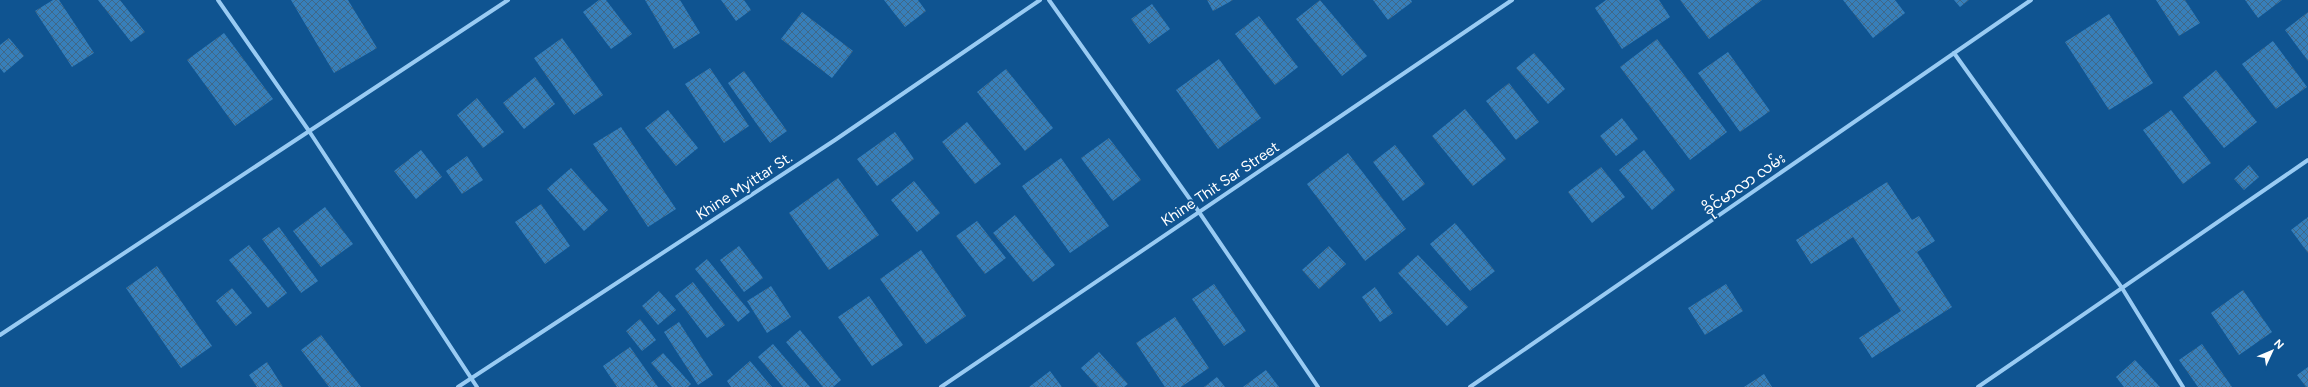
<svg xmlns="http://www.w3.org/2000/svg" width="2308" height="387" font-family="Figtree,'Noto Sans Myanmar',sans-serif">
  <defs>
    <pattern id="building-cross-hatch" width="8" height="8" patternUnits="userSpaceOnUse"><rect width="8" height="8" fill="#377fba"/><path d="M0 0l8 8M0 8l8-8" fill="none" stroke="#406888"/></pattern>
  </defs>
  <rect width="100%" height="100%" fill="#0f5491"/>
  <!-- building -->
  <g fill="url(#building-cross-hatch)">
    <polygon points="53,0 59,0 94,53 72,67 35,11"/>
    <polygon points="98,0 120,0 145,32 131,42"/>
    <polygon points="291,0 348,0 377,48 334,73"/>
    <polygon points="599,0 606,0 632,34 611,49 583,12"/>
    <polygon points="645,0 680,0 700,33 674,49"/>
    <polygon points="721,0 744,0 751,10 736,21"/>
    <polygon points="884,0 918,0 926,11 905,27"/>
    <polygon points="1207,0 1233,0 1213,11"/>
    <polygon points="1320,0 1367,56 1342,76 1296,19"/>
    <polygon points="1373,0 1411,0 1412,2 1388,20"/>
    <polygon points="1606,0 1659,0 1670,17 1622,49 1595,8"/>
    <polygon points="1680,0 1762,0 1709,39"/>
    <polygon points="1843,0 1895,0 1905,13 1873,38"/>
    <polygon points="1954,0 1969,0 1960,7"/>
    <polygon points="2156,0 2185,0 2200,23 2179,36"/>
    <polygon points="2245,0 2282,0 2258,18"/>
    <polygon points="1152,4 1170,29 1149,44 1131,19"/>
    <polygon points="802,12 853,51 832,78 781,39"/>
    <polygon points="2308,12 2308,61 2285,30"/>
    <polygon points="2109,14 2153,83 2109,110 2065,42"/>
    <polygon points="1259,16 1298,67 1275,85 1235,34"/>
    <polygon points="224,33 273,99 235,126 187,60"/>
    <polygon points="9,38 24,56 4,73 0,68 0,45"/>
    <polygon points="562,38 603,95 574,115 534,58"/>
    <polygon points="1657,39 1727,132 1690,160 1620,67"/>
    <polygon points="2273,41 2307,87 2276,109 2242,64"/>
    <polygon points="1728,52 1770,111 1740,132 1698,73"/>
    <polygon points="1534,53 1565,89 1548,104 1516,68"/>
    <polygon points="1219,59 1261,118 1218,149 1176,90"/>
    <polygon points="710,68 749,126 724,143 685,84"/>
    <polygon points="1006,69 1053,128 1025,151 977,92"/>
    <polygon points="2216,70 2257,122 2224,148 2183,97"/>
    <polygon points="744,71 787,131 770,143 728,83"/>
    <polygon points="535,77 555,104 524,129 503,103"/>
    <polygon points="1509,83 1539,122 1516,140 1486,101"/>
    <polygon points="477,98 504,132 483,148 457,115"/>
    <polygon points="1465,109 1506,159 1473,186 1432,136"/>
    <polygon points="668,110 698,148 676,166 645,128"/>
    <polygon points="2171,110 2211,163 2183,184 2143,130"/>
    <polygon points="1622,118 1638,139 1616,156 1600,136"/>
    <polygon points="967,122 1001,164 975,184 942,142"/>
    <polygon points="621,127 676,209 648,227 593,144"/>
    <polygon points="895,132 914,159 877,186 857,159"/>
    <polygon points="1109,138 1141,180 1113,201 1081,158"/>
    <polygon points="1395,145 1425,184 1403,201 1373,162"/>
    <polygon points="421,150 442,177 416,199 394,171"/>
    <polygon points="1644,150 1675,190 1652,210 1619,170"/>
    <polygon points="1348,153 1406,229 1365,261 1307,184"/>
    <polygon points="467,156 483,180 462,194 446,171"/>
    <polygon points="1061,158 1109,226 1070,253 1022,186"/>
    <polygon points="2249,165 2259,177 2244,190 2234,179"/>
    <polygon points="1601,167 1625,197 1592,223 1568,192"/>
    <polygon points="571,168 608,210 584,231 547,189"/>
    <polygon points="838,178 879,235 829,270 789,213"/>
    <polygon points="914,181 940,213 917,232 891,200"/>
    <polygon points="1887,182 1912,220 1919,216 1935,241 1917,252 1952,307 1872,358 1859,338 1901,311 1853,237 1811,264 1796,240"/>
    <polygon points="541,204 570,246 545,264 515,222"/>
    <polygon points="325,207 353,244 321,267 293,231"/>
    <polygon points="1015,215 1055,265 1033,282 993,233"/>
    <polygon points="2308,217 2308,253 2291,230"/>
    <polygon points="977,221 1006,258 985,274 956,236"/>
    <polygon points="1455,223 1495,271 1470,291 1430,244"/>
    <polygon points="279,227 318,281 301,293 262,239"/>
    <polygon points="249,245 287,293 268,308 229,260"/>
    <polygon points="739,246 763,278 744,292 720,260"/>
    <polygon points="1329,246 1346,264 1319,289 1302,270"/>
    <polygon points="921,250 966,316 926,344 880,279"/>
    <polygon points="1418,255 1468,307 1447,326 1398,273"/>
    <polygon points="707,259 750,312 738,322 695,269"/>
    <polygon points="157,266 212,346 181,368 126,288"/>
    <polygon points="693,282 725,325 707,338 675,296"/>
    <polygon points="1214,284 1246,331 1224,346 1192,299"/>
    <polygon points="1726,284 1743,311 1705,335 1688,308"/>
    <polygon points="771,286 791,317 767,333 747,301"/>
    <polygon points="1375,287 1393,313 1380,322 1362,297"/>
    <polygon points="232,288 252,313 236,326 216,301"/>
    <polygon points="2243,290 2272,332 2239,355 2211,313"/>
    <polygon points="659,291 676,310 658,325 642,306"/>
    <polygon points="869,296 903,345 872,366 838,317"/>
    <polygon points="1175,317 1209,368 1181,387 1165,387 1136,343"/>
    <polygon points="640,319 656,340 642,351 626,331"/>
    <polygon points="679,322 713,375 698,385 664,332"/>
    <polygon points="800,330 841,380 833,387 823,387 786,342"/>
    <polygon points="321,335 361,387 329,387 301,350"/>
    <polygon points="773,344 810,387 783,387 758,357"/>
    <polygon points="2202,344 2232,387 2198,387 2179,360"/>
    <polygon points="630,347 658,387 617,387 603,366"/>
    <polygon points="1099,352 1128,384 1124,387 1098,387 1081,368"/>
    <polygon points="663,353 691,384 688,387 672,387 651,363"/>
    <polygon points="2135,360 2160,387 2124,387 2116,377"/>
    <polygon points="750,361 772,387 731,387 727,381"/>
    <polygon points="267,362 283,387 257,387 249,375"/>
    <polygon points="2308,367 2308,387 2306,387 2297,375"/>
    <polygon points="1266,370 1279,387 1243,387"/>
    <polygon points="1050,371 1062,387 1029,387"/>
    <polygon points="1764,374 1772,387 1744,387"/>
    <polygon points="1217,377 1225,387 1204,387"/>
  </g>
  <g fill="none" stroke-linecap="round" stroke-linejoin="round">
    <!-- street -->
    <g stroke="#99cbf3" stroke-width="4">
      <polyline points="218,0 309,131 477,387"/>
      <polyline points="1049,0 1199,212 1318,387"/>
      <polyline points="1954,53 2122,288 2183,387"/>
      <polyline points="0,335 508,0"/>
      <polyline points="458,387 835,140 1040,0"/>
      <polyline points="941,387 1512,0"/>
      <polyline points="1470,387 2031,0"/>
      <polyline points="1978,387 2308,160"/>
    </g>
  </g>
  <g text-anchor="middle" dominant-baseline="central" stroke-width="4" stroke-linejoin="round" paint-order="stroke">
    <!-- street labels -->
    <g font-size="15" fill="#fff" stroke="#0f5491">
      <text transform="translate(1220 184) rotate(-34)">Khine Thit Sar Street</text>
      <text transform="translate(1744 184) rotate(-35)">ခိုင်မာလာ လမ်း</text>
      <text transform="translate(744 186) rotate(-33)">Khine Myittar St.</text>
    </g>
  </g>
  <!-- north arrow -->
  <g transform="translate(2272 351) rotate(46)" stroke="#0f5491" stroke-width="3" paint-order="stroke">
  <path d="M0-3L7 15L0 10L-7 15Z" fill="#ffffff"/>
  <text y="-6" font-size="11" font-weight="bold" text-anchor="middle" fill="#ffffff">N</text>
  </g>
</svg>
